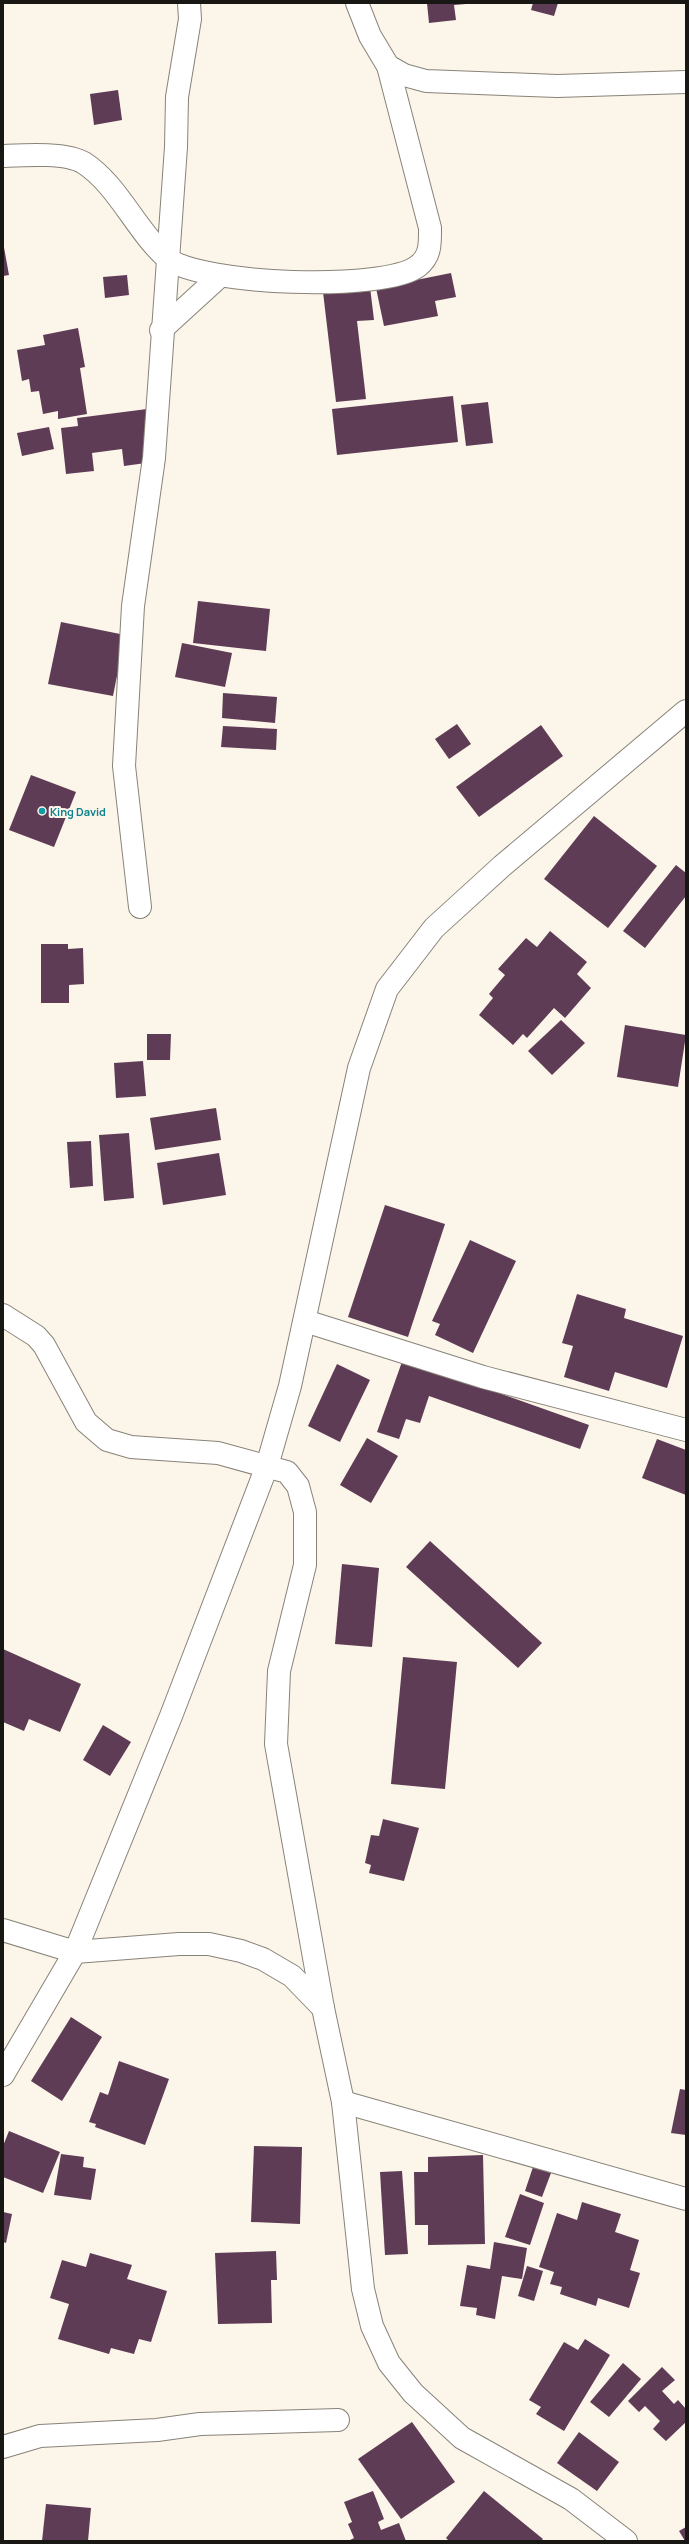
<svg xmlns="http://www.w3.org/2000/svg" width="689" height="2544" font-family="Manrope,sans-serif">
  <rect width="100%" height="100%" fill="#fcf5ea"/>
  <!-- building -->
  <g fill="#5f3c55">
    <polygon points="427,3 466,3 466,4 454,5 456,20 429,23"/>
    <polygon points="533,3 558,3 554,16 531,10"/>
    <polygon points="118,90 122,120 94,125 90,94"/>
    <polygon points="3,242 9,275 3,276"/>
    <polygon points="451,273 456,297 435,301 438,316 384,326 376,288"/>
    <polygon points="127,275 129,295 105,298 103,277"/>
    <polygon points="370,287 374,320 357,321 366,399 336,402 323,292"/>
    <polygon points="78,328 85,367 80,368 87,414 58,419 58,411 43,414 39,391 31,392 29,379 22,381 17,350 45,345 43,335"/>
    <polygon points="453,396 458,442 337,455 332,409"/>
    <polygon points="488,402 493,443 466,446 461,405"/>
    <polygon points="147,409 153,462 124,466 122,449 92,453 94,471 66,474 61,428 78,426 77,418"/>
    <polygon points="49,427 54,449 22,456 17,433"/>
    <polygon points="198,601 270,609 266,651 193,643"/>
    <polygon points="61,622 125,635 113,696 48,684"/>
    <polygon points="182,643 232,653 225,687 175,677"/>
    <polygon points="223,693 277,697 275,723 222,718"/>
    <polygon points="457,724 471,744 449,759 435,739"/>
    <polygon points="541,725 563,756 479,817 456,787"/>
    <polygon points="223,726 277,729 276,750 221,747"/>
    <polygon points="31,775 76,792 54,847 9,830"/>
    <polygon points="594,816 657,866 608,928 544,879"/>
    <polygon points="676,865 686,873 686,896 645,948 623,931"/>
    <polygon points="550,931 587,962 577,974 591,988 565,1018 554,1008 527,1038 523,1034 513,1045 479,1015 493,998 489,994 505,975 498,969 526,938 537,947"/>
    <polygon points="41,944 68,944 68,949 83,948 84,984 69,985 69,1003 41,1003"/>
    <polygon points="561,1020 585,1043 552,1075 528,1051"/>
    <polygon points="625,1025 686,1035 678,1087 617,1077"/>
    <polygon points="147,1034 171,1034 170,1060 147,1060"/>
    <polygon points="143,1061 146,1096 116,1098 114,1063"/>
    <polygon points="216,1108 221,1140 155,1150 150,1118"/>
    <polygon points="129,1133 134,1198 104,1201 99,1135"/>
    <polygon points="91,1141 93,1186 70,1188 67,1142"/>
    <polygon points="219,1153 226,1195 163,1205 157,1163"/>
    <polygon points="385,1205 445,1224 408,1337 348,1317"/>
    <polygon points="470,1240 516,1261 473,1353 435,1335 440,1324 432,1321"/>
    <polygon points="577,1294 626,1309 624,1318 683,1336 667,1388 615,1372 609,1391 564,1377 573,1346 562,1343"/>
    <polygon points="403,1359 589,1425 580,1449 429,1396 420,1423 406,1419 399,1439 377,1432"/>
    <polygon points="337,1364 370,1380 340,1442 308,1426"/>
    <polygon points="367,1438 398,1456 371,1503 340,1485"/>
    <polygon points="657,1439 686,1450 686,1495 642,1478"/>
    <polygon points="430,1541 542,1643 518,1668 406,1567"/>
    <polygon points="342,1564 379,1568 372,1647 335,1644"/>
    <polygon points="3,1649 81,1684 60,1732 29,1719 24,1731 3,1722"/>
    <polygon points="403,1657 457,1662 445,1789 391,1784"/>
    <polygon points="103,1725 131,1742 110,1776 83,1760"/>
    <polygon points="383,1819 419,1828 404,1881 369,1873 371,1865 365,1863 371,1835 379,1836"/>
    <polygon points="71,2017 102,2037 62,2101 31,2081"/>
    <polygon points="119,2061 169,2079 145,2145 95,2127 96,2124 89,2122 100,2092 108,2095"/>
    <polygon points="680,2089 686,2090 686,2135 671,2133"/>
    <polygon points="9,2131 60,2152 43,2193 3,2177 3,2146"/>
    <polygon points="254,2146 302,2147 300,2224 251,2222"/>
    <polygon points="61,2154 84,2157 83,2167 96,2169 91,2200 54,2195"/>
    <polygon points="483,2155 485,2244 428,2245 428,2225 415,2225 414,2172 428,2172 428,2157"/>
    <polygon points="533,2167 551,2173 542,2197 525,2191"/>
    <polygon points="402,2171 408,2254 385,2255 380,2172"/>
    <polygon points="520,2194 544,2203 530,2245 505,2237"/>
    <polygon points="582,2202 621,2214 615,2232 639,2240 630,2270 640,2273 629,2308 598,2298 596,2306 560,2294 562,2287 550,2284 554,2272 539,2267 557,2213 577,2220"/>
    <polygon points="3,2212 12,2214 6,2243 3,2242"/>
    <polygon points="494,2242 527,2248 522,2279 502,2276 495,2319 476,2315 477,2308 460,2306 467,2265 490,2269"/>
    <polygon points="276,2251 277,2280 271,2280 272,2323 218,2324 215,2253"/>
    <polygon points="90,2253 132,2265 127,2279 167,2291 151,2342 139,2339 134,2354 111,2348 109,2354 58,2339 69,2304 50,2298 62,2260 86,2267"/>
    <polygon points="527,2266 543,2271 534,2301 518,2296"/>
    <polygon points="585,2339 610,2355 564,2431 536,2414 541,2407 529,2400 564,2342 578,2350"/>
    <polygon points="623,2363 641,2379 609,2417 590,2402"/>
    <polygon points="662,2367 675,2380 662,2391 674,2404 678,2400 686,2409 686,2422 666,2441 653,2429 660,2421 645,2406 639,2412 628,2401"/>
    <polygon points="412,2422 455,2482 401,2519 358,2459"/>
    <polygon points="579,2432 619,2462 597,2491 557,2463"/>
    <polygon points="373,2491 384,2519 378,2522 381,2530 399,2523 406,2541 348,2541 354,2538 348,2524 352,2522 344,2502"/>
    <polygon points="484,2491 543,2539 541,2541 449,2541 446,2538"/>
    <polygon points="46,2504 91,2508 88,2541 42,2541"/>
    <polygon points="686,2527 686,2541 685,2541 679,2531"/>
  </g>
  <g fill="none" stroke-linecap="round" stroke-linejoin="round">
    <defs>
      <g id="street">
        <polyline points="357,3 370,36 388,66 404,75 426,81 557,86 686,82"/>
        <path d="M3 156C24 155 66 152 84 163 118 185 137 232 167 258 199 285 385 292 418 266 431 256 430 243 430 228L388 66"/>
        <polyline points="161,330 219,277"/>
        <polyline points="140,907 124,766 133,606 154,458 176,147 177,97 190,19 189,3"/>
        <polyline points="3,1315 36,1336 44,1345 86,1422 107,1440 131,1447 218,1453 287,1472 298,1486 305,1512 305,1565 279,1671 276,1744 323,2008 343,2102 363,2289 372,2326 389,2363 413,2393 462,2438 571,2499 626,2541"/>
        <polyline points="305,1321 483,1377 686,1430"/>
        <polyline points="3,1930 75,1952 179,1944 209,1944 241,1951 263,1959 292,1976 323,2008"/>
        <polyline points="3,2075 75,1952 171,1716 267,1466 290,1386 359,1068 387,989 434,928 502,866 686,711"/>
        <polyline points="343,2102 686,2199"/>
        <polyline points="3,2447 40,2436 157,2430 200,2424 338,2420"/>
      </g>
    </defs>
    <!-- street casing -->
    <use href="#street" stroke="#888379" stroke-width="24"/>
    <!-- street -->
    <use href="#street" stroke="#fff" stroke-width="22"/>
  </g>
  <!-- markers -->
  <circle fill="#0f9aa8" stroke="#fcf5ea" stroke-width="1.5" cx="42" cy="811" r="4"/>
  <g text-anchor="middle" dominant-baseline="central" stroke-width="4" stroke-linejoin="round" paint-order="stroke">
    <!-- culture labels -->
    <g font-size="11" font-weight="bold" fill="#0d838f" stroke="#fcf5ea" text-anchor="start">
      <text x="50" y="811">King David</text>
    </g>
  </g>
  <!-- border -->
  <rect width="689" height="2544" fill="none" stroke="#191714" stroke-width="8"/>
</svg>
